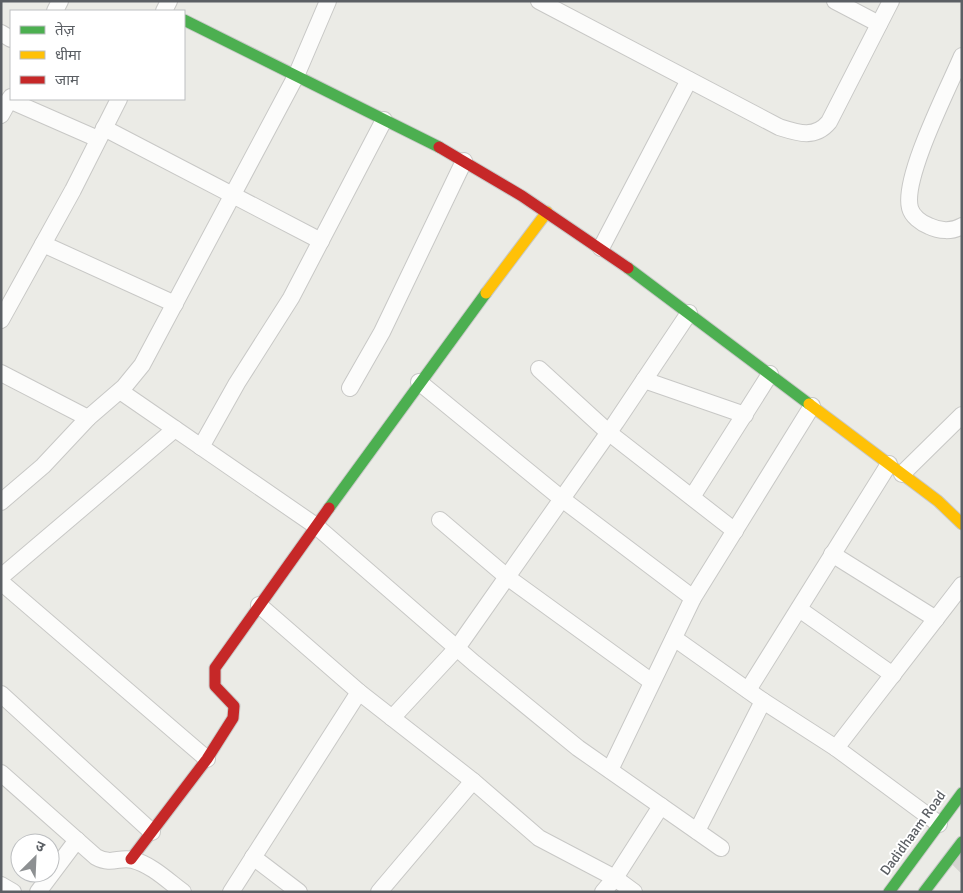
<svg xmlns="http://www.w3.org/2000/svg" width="963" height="893" font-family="Signika,'Noto Sans Devanagari',sans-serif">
  <rect width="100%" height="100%" fill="#ebebe6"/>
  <!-- building -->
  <polygon fill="#d5d4d1" stroke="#dad9d5" points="962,849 962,874 950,862"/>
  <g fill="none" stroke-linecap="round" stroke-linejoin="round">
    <defs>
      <g id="street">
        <path d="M539 1 779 127C798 133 815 139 829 122L891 1"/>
        <polyline points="835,1 879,24"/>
        <polyline points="55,11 60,1"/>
        <polyline points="164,11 169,1"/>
        <polyline points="1,33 11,39"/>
        <path d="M962 56C949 87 902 178 910 208 912 216 921 223 929 226 939 231 952 232 962 226"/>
        <polyline points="9,100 98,139"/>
        <polyline points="1,115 11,97"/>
        <polyline points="104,128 321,241"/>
        <polyline points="43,244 175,304"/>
        <polyline points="601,248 689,80"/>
        <polyline points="1,320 73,190 119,99"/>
        <polyline points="539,369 608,432 735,531"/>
        <polyline points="1,373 88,418 124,387 142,365 296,76 328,1"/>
        <polyline points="644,380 745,415"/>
        <polyline points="419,382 562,499 693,598"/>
        <polyline points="350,388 382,332 464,161"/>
        <polyline points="120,391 316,526 474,663 578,748 721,848"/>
        <polyline points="201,447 237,383 291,298 384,120"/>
        <polyline points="902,474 962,415"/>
        <polyline points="692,497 770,374"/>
        <polyline points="1,502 43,466 88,418"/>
        <polyline points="440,520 507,577 652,682"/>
        <polyline points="832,554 936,619"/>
        <polyline points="1,577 175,429"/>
        <polyline points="1,582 207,759"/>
        <polyline points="259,605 359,692 473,781 539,838 615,878 634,892"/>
        <polyline points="799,609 893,675"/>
        <polyline points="674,638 763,701 836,748 962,585"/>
        <polyline points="748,690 889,464"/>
        <polyline points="1,694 152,832"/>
        <polyline points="392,718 457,648 616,422 689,313"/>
        <polyline points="836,748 939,824"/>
        <polyline points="610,770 693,598 812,406"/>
        <path d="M1 773 96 857C113 866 119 856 133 860 152 865 168 881 183 892"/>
        <polyline points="697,831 763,701"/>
        <polyline points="253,857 299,892"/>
        <polyline points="1,885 13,892"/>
        <polyline points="38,892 77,840"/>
        <polyline points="231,892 359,692"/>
        <polyline points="379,892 473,781"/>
        <polyline points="603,892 615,878 661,806"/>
      </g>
      <g id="fast">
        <polyline points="184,20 439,147"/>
        <polyline points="628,268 809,404"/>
        <polyline points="329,508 486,293"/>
        <polyline points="889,892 962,793"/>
        <polyline points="924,892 962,842"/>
      </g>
      <g id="slow">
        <polyline points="486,293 547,212"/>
        <polyline points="809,404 938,501 962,524"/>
      </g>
      <g id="jam">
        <polyline points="439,147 522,196 628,268"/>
        <polyline points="131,859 207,759 233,718 234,706 215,686 215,668 329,508"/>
      </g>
    </defs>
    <!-- street casing -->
    <use href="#street" stroke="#c8c8c6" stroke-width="18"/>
    <!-- fast casing -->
    <use href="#fast" stroke="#c8c9c8" stroke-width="13"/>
    <!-- slow casing -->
    <use href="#slow" stroke="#c8c9c8" stroke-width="13"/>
    <!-- jam casing -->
    <use href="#jam" stroke="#c8c9c8" stroke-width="13"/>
    <!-- street -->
    <use href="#street" stroke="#fcfcfb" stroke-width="16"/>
    <!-- fast -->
    <use href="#fast" stroke="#4caf50" stroke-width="11"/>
    <!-- slow -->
    <use href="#slow" stroke="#ffc107" stroke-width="11"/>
    <!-- jam -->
    <use href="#jam" stroke="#c62828" stroke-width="11"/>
  </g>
  <g text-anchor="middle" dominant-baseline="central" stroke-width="4" stroke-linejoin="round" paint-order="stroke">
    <!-- street labels -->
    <g font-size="14" fill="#5b5f64" stroke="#fff">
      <text transform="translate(913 833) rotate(-54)">Dadidhaam Road</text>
    </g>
  </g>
  <!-- border -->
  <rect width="963" height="893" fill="none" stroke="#5b5f64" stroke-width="5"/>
  <!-- legend -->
  <rect x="10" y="10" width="175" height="90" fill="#ffffff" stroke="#bdbfc1"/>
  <rect x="20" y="26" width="25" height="8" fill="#4caf50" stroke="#bdbfc1"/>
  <text x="55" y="35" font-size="15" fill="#5b5f64">तेज़</text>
  <rect x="20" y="51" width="25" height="8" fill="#ffc107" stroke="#bdbfc1"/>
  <text x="55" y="60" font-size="15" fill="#5b5f64">धीमा</text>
  <rect x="20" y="76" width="25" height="8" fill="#c62828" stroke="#bdbfc1"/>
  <text x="55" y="85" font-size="15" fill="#5b5f64">जाम</text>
  <!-- north arrow -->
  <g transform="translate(35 858) rotate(24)"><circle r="24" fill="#ffffff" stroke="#bdbfc1"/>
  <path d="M0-4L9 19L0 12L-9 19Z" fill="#8d9092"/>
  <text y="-8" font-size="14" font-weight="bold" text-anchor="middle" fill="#5b5f64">उ</text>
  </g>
</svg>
